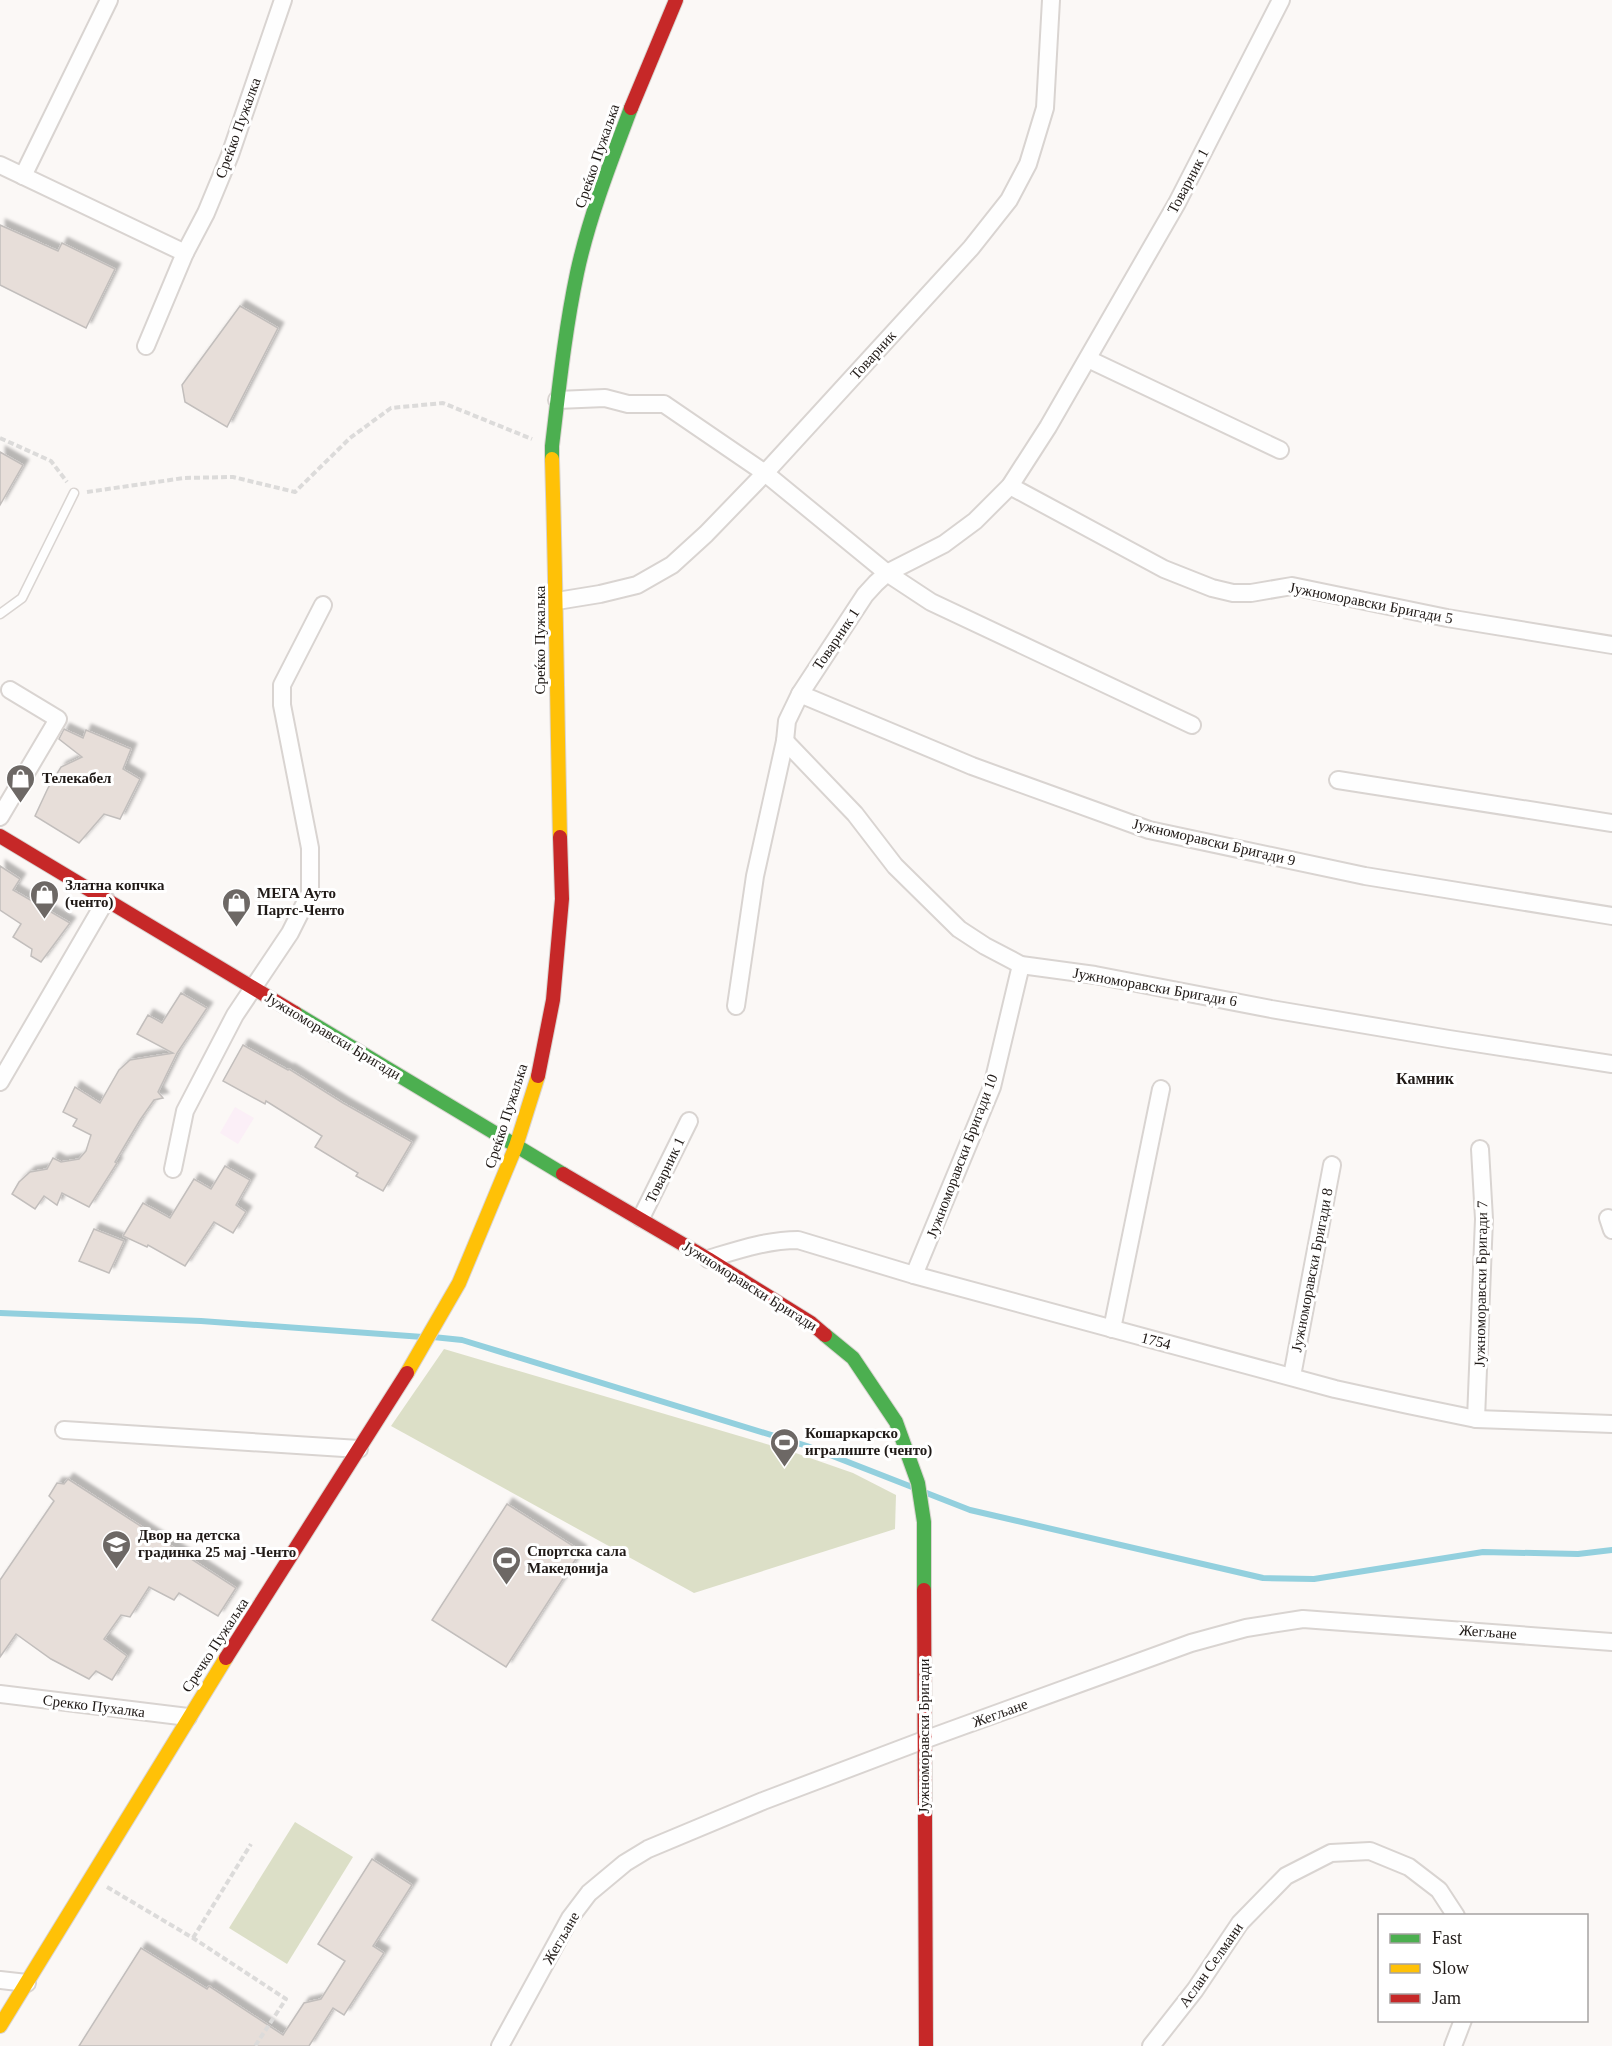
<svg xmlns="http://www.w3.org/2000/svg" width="1612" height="2046" font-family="Georgia,serif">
  <defs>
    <filter id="shadow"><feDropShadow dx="5.5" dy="-5.5" stdDeviation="1.5" flood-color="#0004"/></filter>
  </defs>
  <rect width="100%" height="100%" fill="#fbf8f6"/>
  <!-- industrial -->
  <polygon fill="#fbeff7" points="235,1107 254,1118 238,1144 220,1133"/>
  <!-- green -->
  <g fill="#dcdfc7">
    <polygon points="444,1349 787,1450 853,1473 896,1495 895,1529 694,1593 391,1426"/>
    <polygon points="295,1822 353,1857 287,1964 229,1928"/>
  </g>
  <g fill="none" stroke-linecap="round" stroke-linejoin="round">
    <!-- stream -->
    <g stroke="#93d0de" stroke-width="6">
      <polyline points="0,1313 201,1321 423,1337"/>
      <polyline points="433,1337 462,1340 807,1446 912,1487"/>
      <polyline points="924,1492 970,1510 1263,1578 1314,1579 1483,1552 1578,1554 1612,1550"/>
    </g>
  </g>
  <!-- building -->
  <g fill="#e7ded9" stroke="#c2bebc" stroke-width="1.5" filter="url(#shadow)">
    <polygon points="0,225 58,251 62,243 115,269 86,328 0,285"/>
    <polygon points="240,306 278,328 227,427 185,402 182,385"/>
    <polygon points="0,452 23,465 0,505"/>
    <polygon points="64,729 83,738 86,730 131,749 123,769 140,779 120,819 104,814 79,843 35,816 48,788 61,767 82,757 59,739"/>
    <polygon points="0,866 20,879 13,890 70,923 41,962 31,956 32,949 13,937 21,924 0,910"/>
    <polygon points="181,993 207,1008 177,1053 158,1092 163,1098 154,1100 140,1120 115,1162 117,1163 89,1207 62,1193 57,1205 44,1196 35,1209 12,1194 19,1182 30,1172 47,1169 53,1158 61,1162 79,1159 86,1151 91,1135 73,1126 77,1119 63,1112 75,1087 100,1103 119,1070 130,1060 173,1053 137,1034 148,1015 162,1023"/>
    <polygon points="243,1045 288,1070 289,1069 343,1103 412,1142 383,1191 356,1176 358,1173 315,1147 322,1136 266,1101 265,1104 223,1081"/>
    <polygon points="225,1166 250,1180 236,1205 246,1212 233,1233 214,1222 185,1266 148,1245 147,1247 123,1236 143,1203 170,1218 194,1179 211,1189"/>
    <polygon points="94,1229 124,1241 109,1273 79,1261"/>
    <polygon points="68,1479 236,1588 218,1616 179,1593 174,1600 149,1587 130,1617 121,1615 104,1639 127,1656 112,1680 96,1671 89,1679 51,1659 16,1634 0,1657 0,1580 54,1501 49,1496 57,1483 64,1484"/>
    <polygon points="507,1504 581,1551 506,1667 432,1620"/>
    <polygon points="372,1859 412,1885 373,1946 384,1953 344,2015 333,2008 309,2046 79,2046 141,1948 207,1989 209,1986 283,2035 304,2003 321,1999 345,1961 318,1944"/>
  </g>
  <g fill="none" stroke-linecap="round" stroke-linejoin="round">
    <defs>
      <polyline id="lane" points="0,614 22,598 74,493"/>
      <g id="street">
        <polyline points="0,165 185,253"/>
        <polyline points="23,176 109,0"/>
        <polyline points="146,346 185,253 206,213 230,155 283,0"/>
        <polyline points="1088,359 1280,450"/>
        <polyline points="557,400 605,398 628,404 664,404 765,473 887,573 931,602 1192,725"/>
        <polyline points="1010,486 1164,569 1212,588 1233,593 1251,593 1292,586 1447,618 1612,645"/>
        <polyline points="557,601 600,594 637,585 672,565 706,534 765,473 971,248 1009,200 1028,164 1045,108 1051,0"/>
        <polyline points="800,694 972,766 1149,830 1365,876 1612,916"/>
        <polyline points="785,741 855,814 895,866 959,929 985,946 1021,965 1095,975 1271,1009 1449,1039 1612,1064"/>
        <polyline points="1338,780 1612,823"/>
        <polyline points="0,817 58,719 10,690"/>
        <polyline points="736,1006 755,876 785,741 787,721 800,694 865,595 876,583 887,573 944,544 975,521 1010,486 1048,427 1177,203 1281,0"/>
        <polyline points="0,1082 106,900"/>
        <polyline points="173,1169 185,1111 235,1015 290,933 310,893 310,848 282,705 282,685 323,605"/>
        <polyline points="641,1218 689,1121"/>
        <polyline points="1608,1218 1612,1230"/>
        <path d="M708 1259C738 1250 767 1240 798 1240L914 1275 1335 1389 1408 1405 1476 1419 1612 1424"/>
        <polyline points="914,1275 992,1087 1021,965"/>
        <polyline points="1112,1329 1161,1089"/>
        <polyline points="1292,1376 1332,1165"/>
        <polyline points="1476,1419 1484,1219 1480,1149"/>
        <polyline points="64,1430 359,1449"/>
        <polyline points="0,1694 188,1717"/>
        <polyline points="0,1980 27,1983"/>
        <polyline points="500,2046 570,1918 589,1893 625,1863 648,1849 763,1801 924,1740 1191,1643 1246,1628 1303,1619 1612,1642"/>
        <polyline points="1151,2046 1195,1990 1240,1923 1286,1876 1331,1853 1370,1851 1409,1867 1439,1890 1456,1916"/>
        <polyline points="1453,2046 1463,2020"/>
      </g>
      <g id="fast">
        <path d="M552 459V446C559 388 565 330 577 273 589 217 611 161 631 108"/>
        <polyline points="295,1013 563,1174"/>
        <polyline points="825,1335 853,1358 896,1422 918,1483 924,1522 924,1590"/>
      </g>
      <g id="slow">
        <path d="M552 459C556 585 557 711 560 837"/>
        <polyline points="407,1373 459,1283 516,1146 538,1076"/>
        <polyline points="0,2026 226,1658"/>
      </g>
      <g id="jam">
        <polyline points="631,108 676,0"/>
        <polyline points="0,836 295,1013"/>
        <polyline points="538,1076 553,1000 562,899 560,837"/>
        <polyline points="563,1174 708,1259 811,1323 825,1335"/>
        <polyline points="924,1590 926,2046"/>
        <polyline points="226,1658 407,1373"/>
      </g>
    </defs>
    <!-- lane casing -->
    <use href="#lane" stroke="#d9d4d1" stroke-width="11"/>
    <!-- street casing -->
    <use href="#street" stroke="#d9d4d1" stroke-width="20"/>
    <!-- fast casing -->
    <use href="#fast" stroke="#d9d4d1" stroke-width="16"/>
    <!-- slow casing -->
    <use href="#slow" stroke="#d9d4d1" stroke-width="16"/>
    <!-- jam casing -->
    <use href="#jam" stroke="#d9d4d1" stroke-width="16"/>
    <!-- path -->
    <g stroke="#dcdbda" stroke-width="4" stroke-dasharray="6 3" stroke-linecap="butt">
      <polyline points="0,438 51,461 67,482"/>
      <polyline points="87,492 184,478 233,477 295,492 350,438 391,408 443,403 532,439"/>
      <polyline points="107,1887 193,1938 286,1999 255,2046"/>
      <polyline points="193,1938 251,1844"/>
    </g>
    <!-- lane -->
    <use href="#lane" stroke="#fefefe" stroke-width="8"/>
    <!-- street -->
    <use href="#street" stroke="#fefefe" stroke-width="16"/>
    <!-- fast -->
    <use href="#fast" stroke="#4caf50" stroke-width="14"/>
    <!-- slow -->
    <use href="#slow" stroke="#ffc107" stroke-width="14"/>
    <!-- jam -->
    <use href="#jam" stroke="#c62828" stroke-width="14"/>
  </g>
  <!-- icons -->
  <defs>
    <symbol id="shop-pin" viewBox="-11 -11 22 30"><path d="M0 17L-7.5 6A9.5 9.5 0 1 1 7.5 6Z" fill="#6d6865" stroke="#fff"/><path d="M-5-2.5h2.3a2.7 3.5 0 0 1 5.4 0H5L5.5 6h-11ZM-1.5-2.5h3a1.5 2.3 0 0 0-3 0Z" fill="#fff"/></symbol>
    <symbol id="stadium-pin" viewBox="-11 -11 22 30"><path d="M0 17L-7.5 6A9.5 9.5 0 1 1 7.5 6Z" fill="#6d6865" stroke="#fff"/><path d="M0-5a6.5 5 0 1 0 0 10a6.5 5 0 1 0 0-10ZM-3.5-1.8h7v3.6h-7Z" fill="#fff"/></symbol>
    <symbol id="school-pin" viewBox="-11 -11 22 30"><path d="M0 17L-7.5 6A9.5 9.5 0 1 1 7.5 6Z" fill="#6d6865" stroke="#fff"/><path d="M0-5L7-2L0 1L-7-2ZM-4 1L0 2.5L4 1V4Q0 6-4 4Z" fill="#fff"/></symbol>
  </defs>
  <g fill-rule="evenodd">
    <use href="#shop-pin" x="4" y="762" width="33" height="45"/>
    <use href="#shop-pin" x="28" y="878" width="33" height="45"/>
    <use href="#shop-pin" x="220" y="886" width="33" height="45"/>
    <use href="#stadium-pin" x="768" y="1426" width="33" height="45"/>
    <use href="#school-pin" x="100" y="1528" width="33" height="45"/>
    <use href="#stadium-pin" x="490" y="1544" width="33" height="45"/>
  </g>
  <g text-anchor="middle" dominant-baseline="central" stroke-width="6" stroke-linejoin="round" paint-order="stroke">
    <!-- street labels -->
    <g font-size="15" fill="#201a17" stroke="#fff">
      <text transform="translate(238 128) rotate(-70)">Среќко Пужалка</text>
      <text transform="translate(597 156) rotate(-71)">Среќко Пужаљка</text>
      <text transform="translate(1188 181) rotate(-62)">Товарник 1</text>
      <text transform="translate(873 355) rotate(-48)">Товарник</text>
      <text transform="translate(1371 603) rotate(11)">Јужноморавски Бригади 5</text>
      <text transform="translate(836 639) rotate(-56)">Товарник 1</text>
      <text transform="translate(540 640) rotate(-90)">Среќко Пужаљка</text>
      <text transform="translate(1214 842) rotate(13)">Јужноморавски Бригади 9</text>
      <text transform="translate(1155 987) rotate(10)">Јужноморавски Бригади 6</text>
      <text transform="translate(333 1036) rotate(31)">Јужноморавски Бригади</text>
      <text transform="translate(506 1116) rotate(-72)">Среќко Пужаљка</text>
      <text transform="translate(962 1156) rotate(-69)">Јужноморавски Бригади 10</text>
      <text transform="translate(665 1170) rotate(-64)">Товарник 1</text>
      <text transform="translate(1312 1270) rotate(-79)">Јужноморавски Бригади 8</text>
      <text transform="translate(1481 1284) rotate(-89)">Јужноморавски Бригади 7</text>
      <text transform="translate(750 1286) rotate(32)">Јужноморавски Бригади</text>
      <text transform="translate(1156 1341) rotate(15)">1754</text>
      <text transform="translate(1488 1632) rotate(4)">Жегљане</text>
      <text transform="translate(215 1645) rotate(-57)">Сречко Пужаљка</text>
      <text transform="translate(94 1706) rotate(7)">Срекко Пухалка</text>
      <text transform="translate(1000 1713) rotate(-20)">Жегљане</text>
      <text transform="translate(924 1736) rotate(-90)">Јужноморавски Бригади</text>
      <text transform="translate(561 1938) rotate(-60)">Жегљане</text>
      <text transform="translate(1211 1965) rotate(-55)">Аслан Селмани</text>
    </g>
    <!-- poi labels -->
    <g font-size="15" font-weight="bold" fill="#201a17" stroke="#fff" text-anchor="start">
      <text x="42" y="778">Телекабел</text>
      <text x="65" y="885">Златна копчка<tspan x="65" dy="17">(ченто)</tspan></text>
      <text x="257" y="893">МЕГА Ауто<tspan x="257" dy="17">Партс-Ченто</tspan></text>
      <text x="805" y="1433">Кошаркарско<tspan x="805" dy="17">игралиште (ченто)</tspan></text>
      <text x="138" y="1535">Двор на детска<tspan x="138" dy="17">градинка 25 мај -Ченто</tspan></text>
      <text x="527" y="1551">Спортска сала<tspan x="527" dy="17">Македонија</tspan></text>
    </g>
    <!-- neighbourhood labels -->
    <g font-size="16" font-weight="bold" fill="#201a17" stroke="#fff">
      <text x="1425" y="1078">Камник</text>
    </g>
  </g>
  <!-- legend -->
  <rect x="1378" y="1914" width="210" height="108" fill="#ffffff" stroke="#a6a3a2" stroke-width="1.5"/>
  <rect x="1390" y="1934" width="30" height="9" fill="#4caf50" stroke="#a6a3a2" stroke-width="1.5"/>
  <text x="1432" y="1944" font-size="18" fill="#201a17">Fast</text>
  <rect x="1390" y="1964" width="30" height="9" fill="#ffc107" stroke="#a6a3a2" stroke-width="1.5"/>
  <text x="1432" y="1974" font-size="18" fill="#201a17">Slow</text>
  <rect x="1390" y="1994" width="30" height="9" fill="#c62828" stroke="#a6a3a2" stroke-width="1.5"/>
  <text x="1432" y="2004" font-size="18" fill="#201a17">Jam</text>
</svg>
